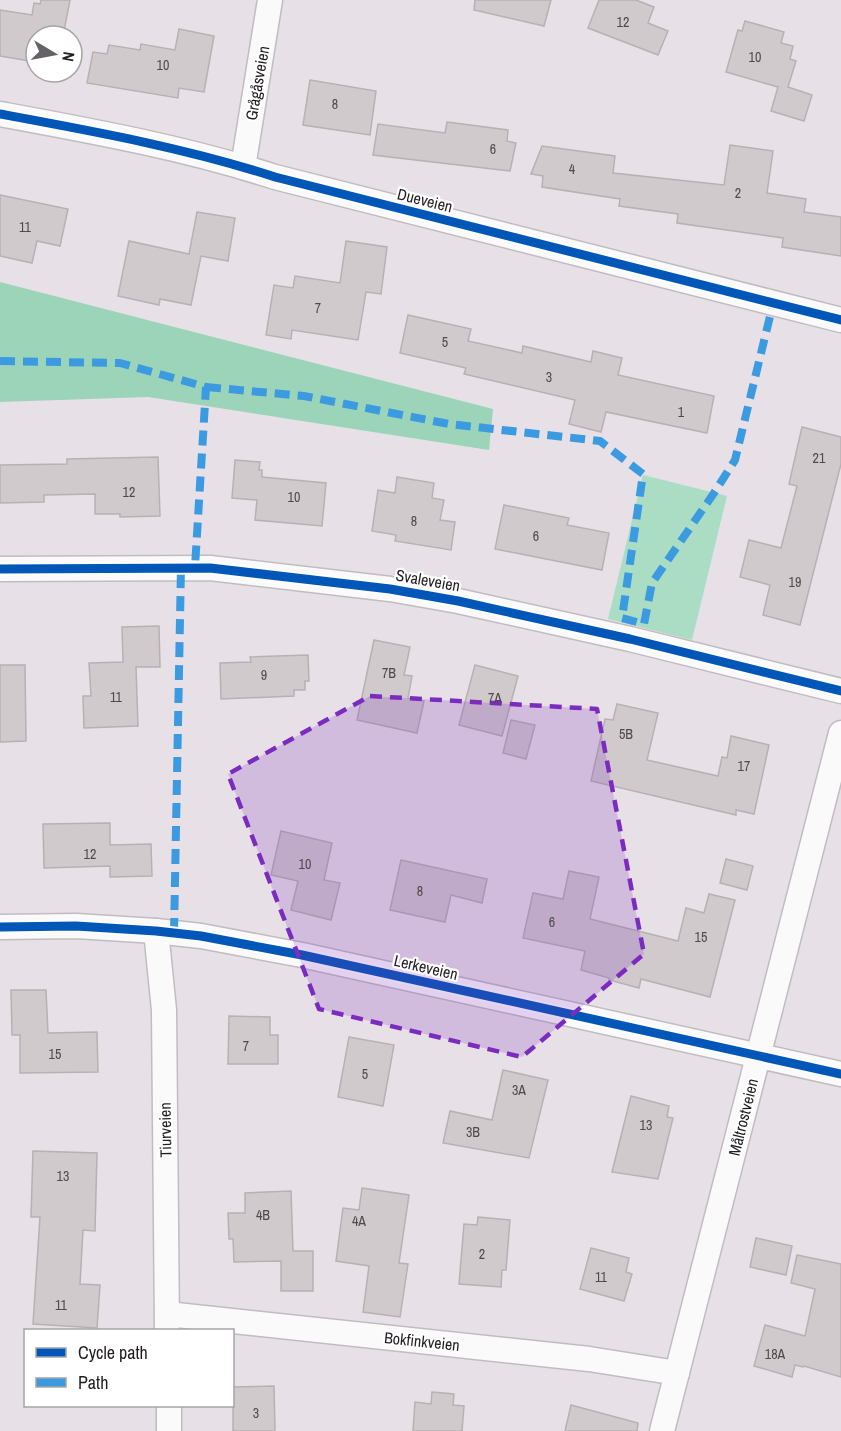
<svg xmlns="http://www.w3.org/2000/svg" width="841" height="1431" font-family="'Archivo Narrow',sans-serif">
  <rect width="100%" height="100%" fill="#e7e0e6"/>
  <!-- green -->
  <polygon fill="#aaddc4" points="643,475 727,496 692,640 608,619"/>
  <!-- forest -->
  <polygon fill="#9cd4b9" points="0,282 493,409 489,450 148,397 0,402"/>
  <!-- building -->
  <g fill="#d1cacc" stroke="#b7b1b2" stroke-width="1.5">
    <polygon points="41,0 70,0 63,36 36,36 36,62 0,56 0,10 32,15 34,3 40,4"/>
    <polygon points="475,0 551,0 544,26 474,10"/>
    <polygon points="599,0 636,0 654,7 648,23 668,31 658,55 588,28"/>
    <polygon points="745,21 784,32 781,43 793,46 790,59 796,61 788,87 812,95 804,121 771,111 778,87 726,72 738,30 742,31"/>
    <polygon points="179,29 214,36 204,92 179,88 178,98 87,83 93,52 107,54 109,45 140,50 141,44 175,50"/>
    <polygon points="310,80 376,91 370,135 303,125"/>
    <polygon points="447,122 508,130 507,141 516,143 510,171 373,155 378,124 445,133"/>
    <polygon points="730,145 773,151 767,193 806,199 804,212 841,217 841,256 782,247 783,238 677,223 678,214 619,206 620,199 542,187 543,176 531,174 542,146 615,156 613,173 724,185"/>
    <polygon points="0,195 68,209 60,246 37,241 32,263 0,256"/>
    <polygon points="197,212 235,218 228,261 201,256 191,305 160,299 159,305 118,296 129,241 189,254"/>
    <polygon points="346,241 387,247 381,294 366,292 358,340 292,330 291,339 266,335 274,285 293,288 295,276 340,283"/>
    <polygon points="408,315 471,329 468,341 522,353 523,346 591,362 593,351 622,358 618,375 714,396 707,433 606,412 601,432 569,424 575,400 464,374 466,368 400,353"/>
    <polygon points="802,427 841,437 841,464 800,625 763,615 770,585 740,577 749,540 781,548 797,486 789,484"/>
    <polygon points="158,457 160,516 120,517 120,514 95,514 95,494 44,495 44,502 0,503 0,465 67,464 67,459"/>
    <polygon points="235,460 260,462 259,470 262,470 262,477 326,483 322,526 255,520 257,500 232,498"/>
    <polygon points="397,477 434,483 432,498 444,500 440,520 455,522 451,550 395,541 396,535 372,531 378,490 395,493"/>
    <polygon points="504,505 569,518 567,525 609,533 602,570 495,549"/>
    <polygon points="159,626 160,667 136,667 138,726 84,728 83,696 91,696 89,663 123,662 122,627"/>
    <polygon points="374,640 410,647 404,675 412,676 408,698 424,701 417,733 357,720"/>
    <polygon points="308,655 309,681 305,681 305,690 294,690 294,696 221,699 220,663 251,662 250,657"/>
    <polygon points="0,665 25,665 26,741 0,742"/>
    <polygon points="475,665 518,676 502,736 459,725"/>
    <polygon points="617,704 658,713 647,760 718,776 722,757 727,758 731,736 769,745 754,814 736,810 736,815 591,781 605,719 613,720"/>
    <polygon points="511,720 535,725 526,759 503,753"/>
    <polygon points="110,823 110,845 151,844 152,876 110,877 110,866 44,868 43,824"/>
    <polygon points="281,831 332,843 324,880 340,883 331,920 291,910 298,881 271,875"/>
    <polygon points="726,859 753,866 747,890 720,883"/>
    <polygon points="401,860 487,879 482,903 451,895 445,922 390,910"/>
    <polygon points="569,871 599,877 590,919 678,941 686,908 704,913 709,894 735,900 710,997 641,979 639,988 609,980 609,978 581,970 585,951 523,938 533,893 563,899"/>
    <polygon points="11,990 46,990 48,1033 97,1032 98,1072 20,1073 20,1035 12,1035"/>
    <polygon points="229,1016 270,1017 270,1035 278,1035 278,1064 228,1064"/>
    <polygon points="349,1037 394,1045 383,1106 338,1097"/>
    <polygon points="503,1070 548,1080 529,1158 443,1143 450,1111 492,1120"/>
    <polygon points="631,1096 669,1106 667,1117 673,1118 658,1179 612,1172"/>
    <polygon points="33,1151 97,1153 95,1231 83,1230 80,1284 100,1285 97,1328 33,1324 40,1217 31,1217"/>
    <polygon points="362,1188 409,1195 399,1263 408,1264 400,1317 363,1312 369,1266 336,1261 343,1208 359,1210"/>
    <polygon points="291,1191 293,1251 313,1251 313,1291 281,1291 281,1261 234,1262 233,1239 229,1239 228,1213 245,1213 245,1193"/>
    <polygon points="478,1217 510,1220 506,1270 502,1270 501,1287 459,1284 464,1224 477,1225"/>
    <polygon points="756,1238 792,1246 786,1275 750,1267"/>
    <polygon points="591,1248 629,1258 626,1272 632,1274 624,1301 580,1289"/>
    <polygon points="797,1255 841,1264 841,1377 804,1366 803,1367 795,1365 792,1377 754,1366 765,1325 805,1336 815,1289 791,1283"/>
    <polygon points="274,1386 275,1431 233,1431 233,1387"/>
    <polygon points="432,1392 454,1394 453,1405 464,1406 462,1431 413,1431 415,1402 431,1404"/>
    <polygon points="571,1405 638,1423 637,1431 565,1431"/>
  </g>
  <g fill="none" stroke-linecap="round" stroke-linejoin="round">
    <defs>
      <g id="minor">
        <path d="M0 114C92 131 186 148 275 177L841 320"/>
        <polyline points="243,167 270,0"/>
        <polyline points="0,569 210,568 390,589 458,601 630,639 841,691"/>
        <polyline points="0,927 76,926 156,931 201,936 302,955 841,1074"/>
        <polyline points="156,931 164,1010 167,1330"/>
        <polyline points="167,1314 589,1359 677,1373"/>
        <polyline points="169,1406 169,1431"/>
        <polyline points="662,1431 841,733"/>
      </g>
    </defs>
    <!-- minor casing -->
    <use href="#minor" stroke="#c1bcc1" stroke-width="27"/>
    <!-- minor -->
    <use href="#minor" stroke="#fbfafb" stroke-width="24"/>
    <!-- quiet -->
    <g stroke="#3c9be0" stroke-width="8" stroke-dasharray="15 8" stroke-linecap="butt">
      <polyline points="0,361 120,363 206,387 195,567"/>
      <polyline points="206,387 304,396 449,424 600,441 643,474 622,618 644,624 652,583 714,493 735,460 773,304"/>
      <polyline points="174,933 181,567"/>
    </g>
    <defs>
      <g id="cycleway">
        <path d="M0 114C92 131 186 148 275 177L841 320"/>
        <polyline points="0,569 210,568 390,589 458,601 630,639 841,691"/>
        <polyline points="0,927 76,926 156,931 201,936 302,955 841,1074"/>
      </g>
    </defs>
    <!-- cycleway casing -->
    <use href="#cycleway" stroke="#fff" stroke-width="13"/>
    <!-- cycleway -->
    <use href="#cycleway" stroke="#0057b8" stroke-width="9"/>
  </g>
  <!-- marked area -->
  <path fill="#7b2cbf" fill-opacity="0.2" stroke="#7b2cbf" stroke-width="4.5" stroke-dasharray="12 8" stroke-linejoin="round" d="M370 696 597 709 644 954 522 1057 319 1009 228 774Z"/>
  <g text-anchor="middle" dominant-baseline="central" stroke-width="4.5" stroke-linejoin="round" paint-order="stroke">
    <!-- number labels -->
    <g font-size="14" fill="#4f4a4e">
      <text x="623" y="22">12</text>
      <text x="755" y="57">10</text>
      <text x="163" y="65">10</text>
      <text x="335" y="104">8</text>
      <text x="493" y="149">6</text>
      <text x="572" y="169">4</text>
      <text x="738" y="193">2</text>
      <text x="25" y="227">11</text>
      <text x="318" y="308">7</text>
      <text x="445" y="342">5</text>
      <text x="549" y="377">3</text>
      <text x="681" y="412">1</text>
      <text x="819" y="458">21</text>
      <text x="129" y="492">12</text>
      <text x="294" y="497">10</text>
      <text x="414" y="521">8</text>
      <text x="536" y="536">6</text>
      <text x="795" y="582">19</text>
      <text x="389" y="673">7B</text>
      <text x="264" y="675">9</text>
      <text x="116" y="697">11</text>
      <text x="495" y="698">7A</text>
      <text x="626" y="734">5B</text>
      <text x="744" y="766">17</text>
      <text x="90" y="854">12</text>
      <text x="305" y="864">10</text>
      <text x="420" y="891">8</text>
      <text x="552" y="922">6</text>
      <text x="701" y="937">15</text>
      <text x="246" y="1046">7</text>
      <text x="55" y="1054">15</text>
      <text x="365" y="1074">5</text>
      <text x="519" y="1090">3A</text>
      <text x="646" y="1125">13</text>
      <text x="473" y="1132">3B</text>
      <text x="63" y="1176">13</text>
      <text x="263" y="1215">4B</text>
      <text x="359" y="1221">4A</text>
      <text x="482" y="1254">2</text>
      <text x="601" y="1277">11</text>
      <text x="61" y="1305">11</text>
      <text x="775" y="1354">18A</text>
      <text x="256" y="1413">3</text>
    </g>
    <!-- street labels -->
    <g font-size="16" fill="#211d21" stroke="#fff">
      <text transform="translate(257 83) rotate(-80)">Grågåsveien</text>
      <text transform="translate(425 200) rotate(14)">Dueveien</text>
      <text transform="translate(428 580) rotate(10)">Svaleveien</text>
      <text transform="translate(426 967) rotate(13)">Lerkeveien</text>
      <text transform="translate(743 1117) rotate(-76)">Måltrostveien</text>
      <text transform="translate(165 1130) rotate(-91)">Tiurveien</text>
      <text transform="translate(422 1341) rotate(6)">Bokfinkveien</text>
    </g>
  </g>
  <!-- legend -->
  <rect x="24" y="1329" width="210" height="78" fill="#ffffff" stroke="#a6a5a6" stroke-width="1.5"/>
  <rect x="36" y="1348" width="30" height="9" fill="#0057b8" stroke="#a6a5a6" stroke-width="1.5"/>
  <text x="78" y="1359" font-size="18" fill="#211d21">Cycle path</text>
  <rect x="36" y="1378" width="30" height="9" fill="#3c9be0" stroke="#a6a5a6" stroke-width="1.5"/>
  <text x="78" y="1389" font-size="18" fill="#211d21">Path</text>
  <!-- north arrow -->
  <g transform="translate(54 54) rotate(100)"><circle r="28" fill="#ffffff" stroke="#a6a5a6" stroke-width="1.5"/>
  <path d="M0-4.5L10 22L0 15L-10 22Z" fill="#666166"/>
  <text y="-9" font-size="16" font-weight="bold" text-anchor="middle" fill="#211d21">N</text>
  </g>
</svg>
